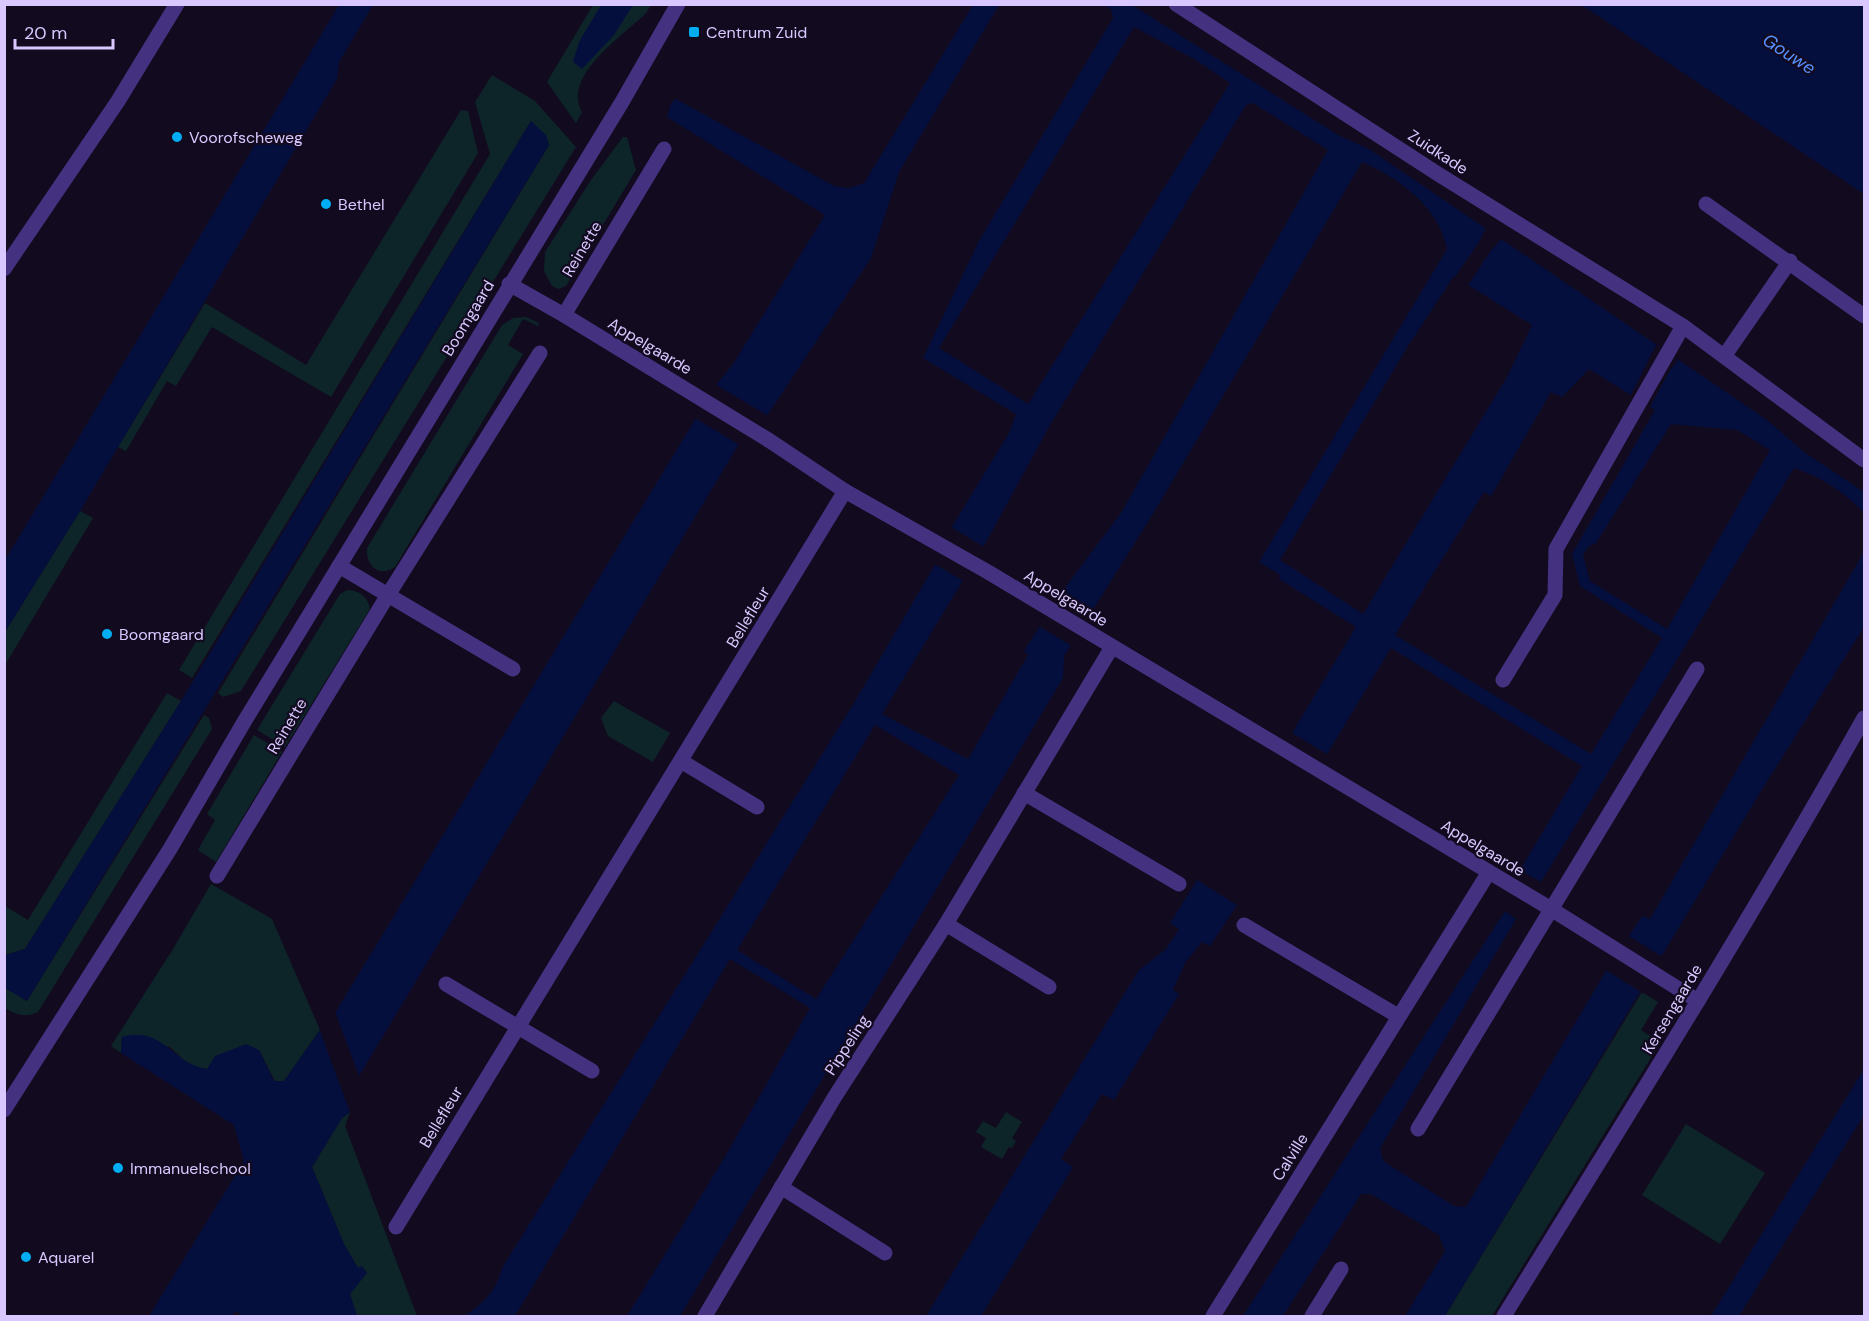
<svg xmlns="http://www.w3.org/2000/svg" width="1869" height="1321" font-family="'DM Sans',sans-serif">
  <rect width="100%" height="100%" fill="#120a1f"/>
  <!-- green -->
  <g fill="#0d2529">
    <path d="M593 5H651L646 13C623 36 562 75 582 112L576 123 547 82Z"/>
    <polygon points="492,75 535,101 576,147 241,691 223,697 218,693 549,145 531,121 192,678 179,670 490,154 475,102"/>
    <polygon points="461,110 468,111 478,153 331,397 212,327 176,386 167,381 126,451 118,447 205,303 306,365"/>
    <polygon points="623,137 627,137 636,170 566,286 559,289 552,286 544,271 545,252 591,180"/>
    <path d="M526 317 539 323 538 326 523 319 508 345 523 354 395 567C378 578 366 566 367 548L502 325 513 318Z"/>
    <polygon points="80,511 93,518 5,665 5,632"/>
    <path d="M347 590C359 590 368 597 370 609L285 747 257 730 340 594Z"/>
    <polygon points="167,693 181,701 25,949 5,955 5,906 28,920"/>
    <polygon points="614,701 670,733 653,762 608,736 601,718"/>
    <path d="M204 715 209 718 212 729 38 1012C25 1018 17 1015 5 1008V988L27 1001Z"/>
    <polygon points="254,735 282,752 216,862 198,850 215,820 207,814"/>
    <polygon points="211,884 272,919 320,1030 284,1081 275,1081 259,1050 207,1069 191,1067 170,1047 122,1037 121,1053 111,1046 173,949"/>
    <polygon points="1642,992 1658,1002 1641,1030 1660,1043 1492,1316 1445,1316"/>
    <polygon points="350,1112 345,1126 417,1316 357,1316 350,1294 358,1269 344,1244 312,1167 342,1118"/>
    <polygon points="1006,1112 1022,1122 1012,1138 1016,1141 1012,1148 1009,1147 1002,1159 981,1147 986,1138 976,1132 983,1121 996,1128"/>
    <polygon points="1686,1124 1765,1173 1720,1244 1642,1195"/>
  </g>
  <!-- water -->
  <g fill="#050f3d" fill-rule="evenodd">
    <polygon points="339,5 373,5 339,62 337,79 80,511 5,632 5,560"/>
    <polygon points="601,5 633,5 614,35 582,69 573,62 579,42"/>
    <polygon points="973,5 999,5 899,172 871,258 767,416 739,444 359,1076 335,1013 716,385 733,364 825,215 667,117 671,103 676,99 834,186 849,188 864,183"/>
    <path d="M1103 5H1132L1338 135 1369 149 1767 420 1804 452 1864 492V513C1844 492 1823 478 1794 468L1541 882 1520 870 1582 766 1391 648 1327 754 1292 733 1356 627 1279 579 1280 575 1259 562 1447 249C1439 207 1399 178 1362 162L1151 517 1064 656 1063 678 680 1316H627L723 1160 810 1008 730 959 515 1316H465C484 1302 496 1292 502 1268L854 703 936 563 953 525 1009 433 1016 414 923 358 980 239 1113 18 1111 9ZM1134 27 1194 59 1230 83 1028 404 939 348ZM1253 103 1328 150 1121 513 1061 593 1024 651 1028 655 968 759 882 714 985 544 1050 425 1246 105ZM1454 276 1532 325 1507 377 1363 614 1280 560 1408 346ZM1589 369 1655 410 1572 554 1580 586 1662 638 1591 754 1395 635 1484 492 1491 496 1551 392 1562 397ZM1671 424 1737 430 1770 450 1667 629 1590 581 1583 555 1589 546 1596 543ZM875 725 959 775 816 999 737 950Z"/>
    <polygon points="1581,5 1864,5 1864,194 1597,15"/>
    <polygon points="531,121 546,135 549,145 27,1001 5,988 5,955 25,949 181,701"/>
    <polygon points="1864,552 1864,627 1761,791 1445,1316 1405,1316 1445,1251 1439,1235 1371,1194 1361,1194 1283,1316 1243,1316 1505,911 1516,919 1380,1148 1383,1161 1454,1206 1466,1207 1606,971 1642,916 1650,919"/>
    <polygon points="1197,880 1237,905 1210,946 1202,942 1185,963 1173,990 1179,994 1114,1100 1102,1094 1061,1159 1073,1167 981,1316 926,1316 1139,970 1166,949 1179,929 1170,923"/>
    <path d="M320 1030 350 1112 342 1118 312 1167 344 1244 358 1268 362 1266 367 1273 350 1294 357 1316H243L236 1311 231 1316H149L244 1161 234 1125 121 1053 122 1037C163 1025 172 1064 207 1069L215 1056 246 1044 259 1050 274 1081H284Z"/>
    <polygon points="1864,1069 1864,1115 1739,1316 1711,1316"/>
  </g>
  <!-- pier -->
  <g fill="#120a1f">
    <polygon points="1487,225 1503,237 1490,252 1468,285 1455,277 1479,242"/>
    <polygon points="1656,345 1678,360 1670,370 1649,409 1630,397"/>
    <polygon points="713,383 770,417 741,446 693,417"/>
    <polygon points="949,526 986,548 965,582 933,563"/>
    <polygon points="1058,591 1095,614 1073,647 1037,625"/>
    <polygon points="1627,935 1666,959 1644,994 1604,969"/>
    <polygon points="334,1009 359,1076 360,1079 357,1077 333,1014"/>
    <polygon points="319,1028 323,1029 352,1109 350,1112"/>
  </g>
  <g fill="none" stroke-linecap="round" stroke-linejoin="round">
    <!-- minor -->
    <g stroke="#443281" stroke-width="15">
      <polyline points="1706,204 1864,316"/>
      <polyline points="4,269 118,101 177,4"/>
      <polyline points="509,284 564,315 664,149"/>
      <polyline points="564,315 770,441 845,491 988,572 1551,909 1698,1001"/>
      <polyline points="1725,355 1790,261"/>
      <polyline points="339,566 513,669"/>
      <polyline points="1503,680 1555,595 1556,549 1683,326"/>
      <polyline points="681,761 757,807"/>
      <polyline points="1024,793 1179,884"/>
      <polyline points="217,876 388,595 540,353"/>
      <polyline points="946,924 1049,987"/>
      <polyline points="1244,925 1398,1016"/>
      <polyline points="446,984 592,1071"/>
      <polyline points="1418,1129 1697,669"/>
      <polyline points="781,1187 885,1253"/>
      <polyline points="396,1227 845,491"/>
      <polyline points="705,1316 834,1098 946,924 1112,647"/>
      <polyline points="1213,1316 1489,872"/>
      <polyline points="1312,1316 1341,1269"/>
      <path d="M1504 1316C1626 1118 1750 921 1864 718"/>
    </g>
    <!-- tertiary -->
    <g stroke="#443281" stroke-width="15">
      <polyline points="1176,4 1438,174 1683,326 1864,460"/>
      <polyline points="4,1110 170,849 244,722 622,102 678,4"/>
    </g>
  </g>
  <!-- markers -->
  <g fill="#00adf3" stroke="#120a1f" stroke-width="2">
    <rect x="688" y="26" width="12" height="12" rx="3"/>
    <circle cx="177" cy="137" r="6"/>
    <circle cx="326" cy="204" r="6"/>
    <circle cx="107" cy="634" r="6"/>
    <circle cx="118" cy="1168" r="6"/>
    <circle cx="26" cy="1257" r="6"/>
  </g>
  <g text-anchor="middle" dominant-baseline="central" stroke-width="4.5" stroke-linejoin="round" paint-order="stroke">
    <!-- poi labels -->
    <g font-size="16" fill="#d9c8ff" stroke="#120a1f" text-anchor="start">
      <text x="706" y="32">Centrum Zuid</text>
      <text x="189" y="137">Voorofscheweg</text>
      <text x="338" y="204">Bethel</text>
      <text x="119" y="634">Boomgaard</text>
      <text x="130" y="1168">Immanuelschool</text>
      <text x="38" y="1257">Aquarel</text>
    </g>
    <!-- street labels -->
    <g font-size="16" fill="#d9c8ff" stroke="#120a1f">
      <text transform="translate(1438 152) rotate(33)">Zuidkade</text>
      <text transform="translate(582 249) rotate(-59)">Reinette</text>
      <text transform="translate(468 318) rotate(-59)">Boomgaard</text>
      <text transform="translate(650 346) rotate(31)">Appelgaarde</text>
      <text transform="translate(1066 598) rotate(31)">Appelgaarde</text>
      <text transform="translate(748 617) rotate(-59)">Bellefleur</text>
      <text transform="translate(287 726) rotate(-59)">Reinette</text>
      <text transform="translate(1483 848) rotate(31)">Appelgaarde</text>
      <text transform="translate(1672 1009) rotate(-59)">Kersengaarde</text>
      <text transform="translate(847 1045) rotate(-57)">Pippeling</text>
      <text transform="translate(441 1117) rotate(-59)">Bellefleur</text>
      <text transform="translate(1290 1157) rotate(-58)">Calville</text>
    </g>
    <!-- water labels -->
    <g font-size="18" font-style="italic" fill="#5691ff" stroke="#120a1f">
      <text transform="translate(1789 54) rotate(33)">Gouwe</text>
    </g>
  </g>
  <!-- border -->
  <rect width="1869" height="1321" fill="none" stroke="#d9c8ff" stroke-width="12"/>
  <!-- scale -->
  <path d="M15 39v9h98v-9" fill="none" stroke="#d9c8ff" stroke-width="3"/>
  <text x="24" y="39" font-size="18" fill="#d9c8ff" stroke="#120a1f" stroke-width="4.5" paint-order="stroke">20 m</text>
</svg>
